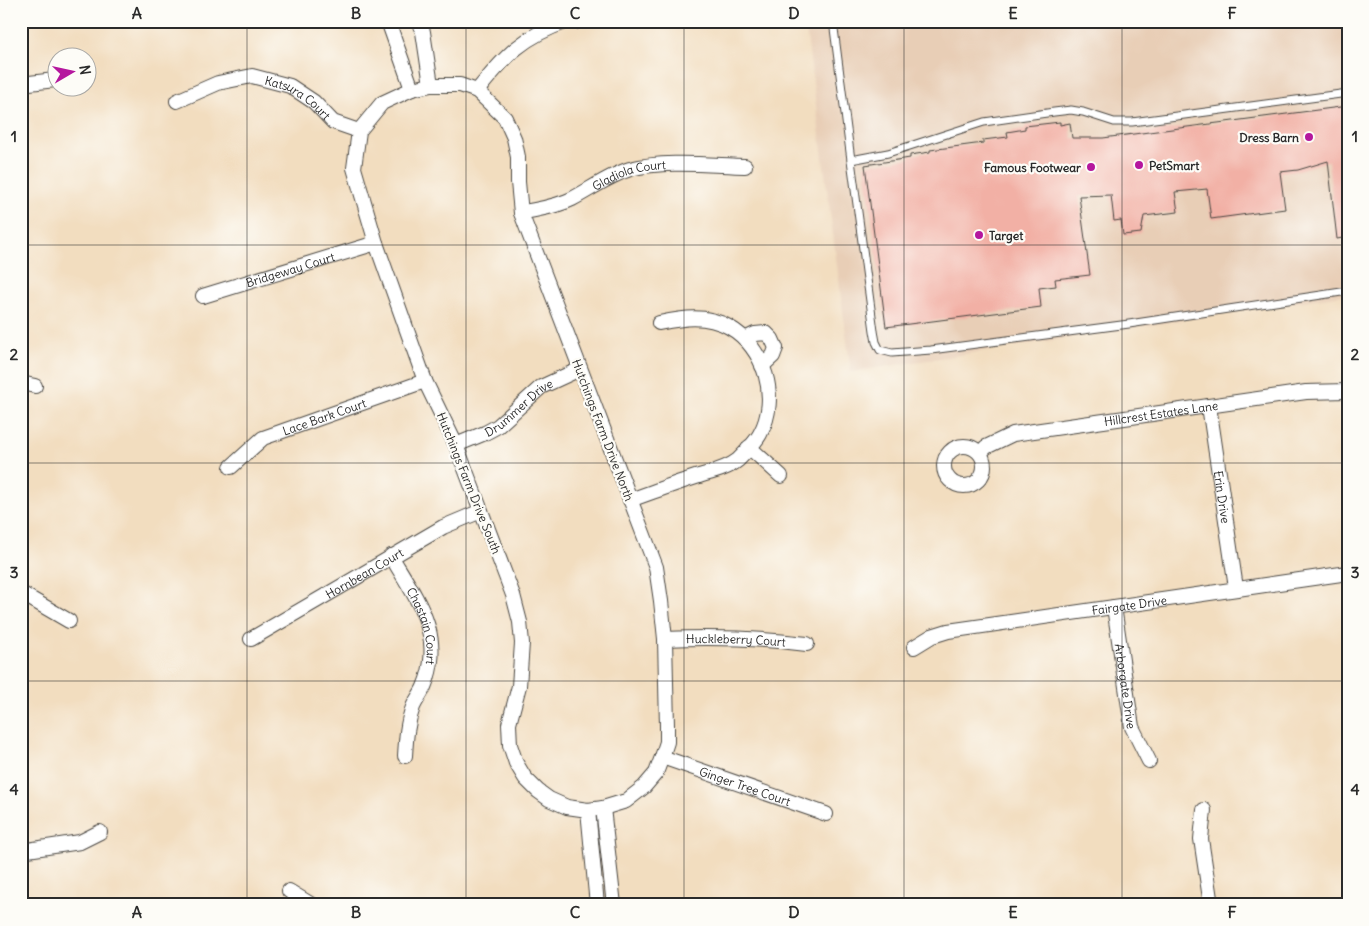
<svg xmlns="http://www.w3.org/2000/svg" width="1369" height="926" font-family="Delius,sans-serif">
  <rect width="100%" height="100%" fill="#fdfcf7"/>
  <filter id="ink" filterUnits="userSpaceOnUse"><feTurbulence type="fractalNoise" baseFrequency=".02" numOctaves="2"/><feDisplacementMap in="SourceGraphic" scale="10" xChannelSelector="R" yChannelSelector="G"/><feConvolveMatrix kernelMatrix="1 2 1 2 8 2 1 2 1" color-interpolation-filters="sRGB"/></filter>
  <filter id="wash" filterUnits="userSpaceOnUse"><feTurbulence type="fractalNoise" baseFrequency=".0096" numOctaves="4" result="noise"/><feDisplacementMap in="SourceGraphic" scale="20" xChannelSelector="R" yChannelSelector="G"/><feGaussianBlur stdDeviation="1.12" result="paint"/><feColorMatrix in="noise" values="0 0 0 0 0 0 0 0 0 0 0 0 0 0 0 0 0 1.4 0 .05"/><feComposite in="paint" operator="in"/></filter>
  <g filter="url(#wash)">
    <rect width="100%" height="100%" fill="#f2ddbf"/>
    <!-- built -->
    <polygon fill="#e8ceb6" points="805,21 1348,21 1348,294 851,372"/>
    <g id="blocks">
      <!-- building -->
      <polygon fill="#f2b0a5" points="1348,106 1348,237 1337,239 1328,161 1298,170 1280,172 1285,209 1211,219 1207,189 1175,192 1178,212 1144,216 1141,233 1123,235 1121,220 1114,221 1111,195 1079,196 1090,275 1055,279 1056,286 1039,288 1041,307 886,327 865,165 910,158 910,155 930,152 930,150 983,143 983,140 1008,137 1007,132 1025,129 1025,126 1060,122 1060,125 1070,123 1072,138 1103,138"/>
    </g>
  </g>
  <g filter="url(#ink)">
    <use href="#blocks" fill-opacity="0" stroke="#494641" stroke-width="1"/>
    <g fill="none" stroke-linecap="round" stroke-linejoin="round">
      <defs>
        <g id="service">
          <polyline points="833,21 851,160 888,153 984,122 1054,112 1071,110 1083,112 1114,122 1132,122 1348,93"/>
          <polyline points="851,160 874,331 876,342 880,350 892,353 931,350 1129,324 1348,291"/>
        </g>
        <g id="minor">
          <polyline points="388,21 412,89"/>
          <polyline points="418,21 423,32 431,85"/>
          <polyline points="21,84 55,80"/>
          <polygon points="431,85 460,85 477,91 505,118 514,138 518,157 518,182 521,213 656,567 661,601 665,639 667,726 667,742 662,757 656,773 644,787 626,801 603,808 588,810 567,807 549,799 538,791 525,778 516,763 510,745 509,724 519,686 522,643 520,622 513,595 456,445 425,381 376,243 354,168 359,131 382,103 412,89"/>
          <path d="M477 91C506 55 523 36 568 21"/>
          <path id="s1" d="M177 101 218 83 252 76 290 86 314 102 333 122 359 131"/>
          <path id="s2" d="M521 213C538 209 556 207 572 199 591 189 610 175 630 169 665 160 709 165 745 166"/>
          <path id="s3" d="M203 296 376 243"/>
          <polyline points="745,339 755,334 766,333 772,339 776,348 773,356 762,366"/>
          <polyline points="21,383 35,386"/>
          <path id="s4" d="M1209 406 1236 588"/>
          <path id="s5" d="M456 445 485 433 498 426 541 387 580 369"/>
          <circle cx="964" cy="466" r="20"/>
          <polyline points="749,447 781,476"/>
          <path id="s6" d="M980 453 986 447 1013 434 1306 392 1348 391"/>
          <path id="s7" d="M231 467 263 438 425 381"/>
          <path d="M630 500C653 492 676 483 699 476 712 472 727 469 738 460 745 453 755 443 760 434 780 398 765 347 729 327 706 314 683 318 659 323"/>
          <path id="s8" d="M391 556C416 598 446 636 424 687 421 694 416 700 413 707 407 723 406 739 405 756"/>
          <polyline points="21,593 69,621"/>
          <path id="s9" d="M1114 607 1132 727 1149 761"/>
          <path id="s10" d="M251 639 443 527 481 511"/>
          <path id="s11" d="M665 639C713 637 759 638 807 644"/>
          <path id="s12" d="M914 647 932 636 948 631 1348 573"/>
          <path id="s13" d="M662 757 826 814"/>
          <polyline points="603,808 614,905"/>
          <polyline points="588,810 597,905"/>
          <polyline points="1204,810 1201,839 1211,905"/>
          <polyline points="21,851 80,842 100,832"/>
          <polyline points="289,891 312,905"/>
        </g>
      </defs>
      <!-- service casing -->
      <use href="#service" stroke="#494641" stroke-width="9"/>
      <!-- minor casing -->
      <use href="#minor" stroke="#494641" stroke-width="16"/>
      <!-- path -->
      <polyline stroke="#494641" stroke-width="2" stroke-dasharray="1 4" stroke-linecap="butt" points="577,29 622,21"/>
      <!-- service -->
      <use href="#service" stroke="#fff" stroke-width="7"/>
      <!-- minor -->
      <use href="#minor" stroke="#fff" stroke-width="14"/>
    </g>
  </g>
  <!-- grid -->
  <path fill="none" stroke="#2b2b2b" stroke-width="1" stroke-opacity="0.55" d="M247 21V905M466 21V905M684 21V905M904 21V905M1122 21V905M21 245H1348M21 463H1348M21 681H1348"/>
  <!-- markers -->
  <g fill="#b5179e" stroke="#fdfcf7" stroke-width="2">
    <circle cx="1309" cy="137" r="5"/>
    <circle cx="1139" cy="165" r="5"/>
    <circle cx="1091" cy="167" r="5"/>
    <circle cx="979" cy="235" r="5"/>
  </g>
  <g text-anchor="middle" dominant-baseline="central" stroke-width="4.5" stroke-linejoin="round" paint-order="stroke">
    <!-- street labels -->
    <g font-size="12" fill="#2b2b2b" stroke="#fdfcf7">
      <text stroke="none"><textPath href="#s1" startOffset="131">Katsura Court</textPath></text>
      <text stroke="none"><textPath href="#s2" startOffset="116">Gladiola Court</textPath></text>
      <text stroke="none"><textPath href="#s3" startOffset="91">Bridgeway Court</textPath></text>
      <text stroke="none"><textPath href="#s5" startOffset="74">Drummer Drive</textPath></text>
      <text stroke="none"><textPath href="#s6" startOffset="188">Hillcrest Estates Lane</textPath></text>
      <text stroke="none"><textPath href="#s7" startOffset="108">Lace Bark Court</textPath></text>
      <text transform="translate(603 430) rotate(69)">Hutchings Farm Drive North</text>
      <text transform="translate(469 483) rotate(68)">Hutchings Farm Drive South</text>
      <text stroke="none"><textPath href="#s4" startOffset="92">Erin Drive</textPath></text>
      <text stroke="none"><textPath href="#s10" startOffset="131">Hornbean Court</textPath></text>
      <text stroke="none"><textPath href="#s12" startOffset="221">Fairgate Drive</textPath></text>
      <text stroke="none"><textPath href="#s8" startOffset="78">Chastain Court</textPath></text>
      <text stroke="none"><textPath href="#s11" startOffset="71">Huckleberry Court</textPath></text>
      <text stroke="none"><textPath href="#s9" startOffset="80">Arborgate Drive</textPath></text>
      <text stroke="none"><textPath href="#s13" startOffset="88">Ginger Tree Court</textPath></text>
    </g>
    <!-- poi labels -->
    <g font-size="12" font-weight="bold" fill="#2b2b2b" stroke="#fdfcf7" text-anchor="end">
      <text x="1299" y="137">Dress Barn</text>
      <text x="1149" y="165" text-anchor="start">PetSmart</text>
      <text x="1081" y="167">Famous Footwear</text>
      <text x="989" y="235" text-anchor="start">Target</text>
    </g>
  </g>
  <!-- margin -->
  <rect width="1369" height="926" fill="none" stroke="#fdfcf7" stroke-width="55"/>
  <!-- north arrow -->
  <g transform="translate(72 72) rotate(81)"><circle r="24" fill="#fdfcf7" stroke="#a9a8a5"/>
  <path d="M0-4L9 19L0 12L-9 19Z" fill="#b5179e"/>
  <text y="-8" font-size="14" font-weight="bold" text-anchor="middle" fill="#2b2b2b">N</text>
  </g>
  <rect x="28" y="28" width="1314" height="870" fill="none" stroke="#2b2b2b" stroke-width="2"/>
  <g font-size="16" text-anchor="middle" font-weight="bold" fill="#2b2b2b">
    <text x="137" y="19">A</text>
    <text x="356" y="19">B</text>
    <text x="575" y="19">C</text>
    <text x="794" y="19">D</text>
    <text x="1013" y="19">E</text>
    <text x="1232" y="19">F</text>
    <text x="14" y="142">1</text>
    <text x="1355" y="142">1</text>
    <text x="14" y="360">2</text>
    <text x="1355" y="360">2</text>
    <text x="14" y="578">3</text>
    <text x="1355" y="578">3</text>
    <text x="14" y="795">4</text>
    <text x="1355" y="795">4</text>
    <text x="137" y="918">A</text>
    <text x="356" y="918">B</text>
    <text x="575" y="918">C</text>
    <text x="794" y="918">D</text>
    <text x="1013" y="918">E</text>
    <text x="1232" y="918">F</text>
  </g>
</svg>
